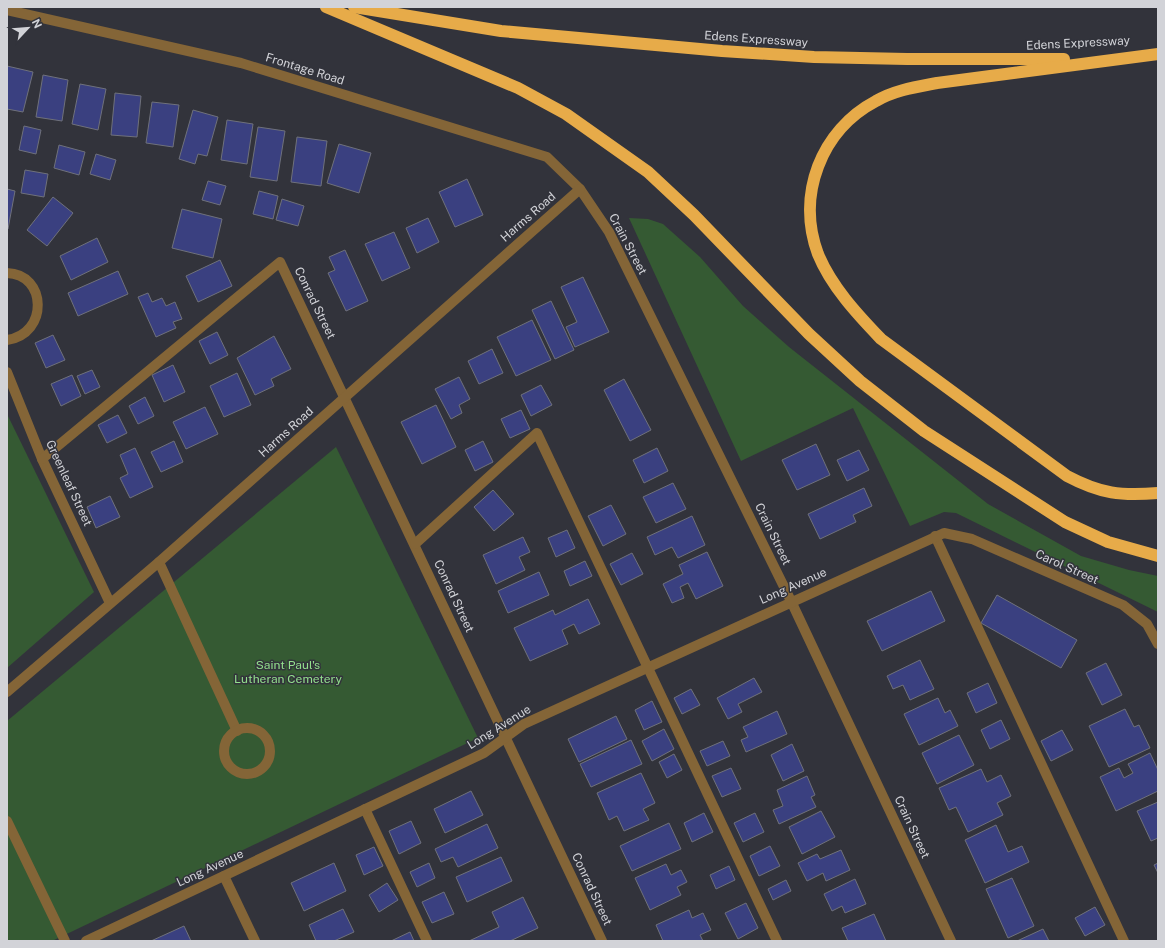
<svg xmlns="http://www.w3.org/2000/svg" width="1165" height="948" font-family="'Public Sans',sans-serif">
  <rect width="100%" height="100%" fill="#32333b"/>
  <!-- green -->
  <g fill="#355a33">
    <polygon points="629,218 648,219 663,224 700,257 743,306 789,347 988,504 1081,556 1129,570 1158,576 1158,612 956,513 944,512 910,526 853,408 741,461"/>
    <polygon points="7,414 94,592 7,668"/>
    <polygon points="336,447 478,738 52,941 7,941 7,721"/>
  </g>
  <!-- building -->
  <g fill="#3a4080" stroke="#6f717b">
    <polygon points="7,66 33,72 23,112 7,109"/>
    <polygon points="43,75 68,80 62,121 36,117"/>
    <polygon points="80,84 106,89 98,130 72,124"/>
    <polygon points="115,93 141,96 137,137 111,135"/>
    <polygon points="152,102 179,105 173,147 146,143"/>
    <polygon points="193,110 218,117 207,156 198,154 195,164 179,159"/>
    <polygon points="227,120 253,124 247,164 221,160"/>
    <polygon points="24,126 41,130 36,154 19,150"/>
    <polygon points="258,127 285,131 277,181 250,177"/>
    <polygon points="297,137 327,141 321,186 291,182"/>
    <polygon points="339,144 371,153 359,193 327,183"/>
    <polygon points="59,145 85,152 79,175 54,168"/>
    <polygon points="96,154 116,160 110,180 90,174"/>
    <polygon points="25,170 48,174 44,197 21,193"/>
    <polygon points="467,179 483,215 455,227 439,192"/>
    <polygon points="208,181 226,186 220,205 202,200"/>
    <polygon points="7,189 15,191 8,229 7,229"/>
    <polygon points="259,191 278,196 273,219 253,214"/>
    <polygon points="53,197 73,213 47,246 27,230"/>
    <polygon points="282,199 304,206 298,226 276,220"/>
    <polygon points="182,209 222,219 213,258 172,248"/>
    <polygon points="428,218 439,242 417,253 406,228"/>
    <polygon points="394,232 410,268 382,281 365,244"/>
    <polygon points="97,238 108,262 71,280 60,256"/>
    <polygon points="345,250 368,301 346,311 328,273 335,270 329,257"/>
    <polygon points="220,260 232,286 198,302 186,276"/>
    <polygon points="118,271 128,294 78,316 68,293"/>
    <polygon points="583,277 609,332 575,347 566,327 577,322 561,287"/>
    <polygon points="148,293 152,302 162,298 166,306 175,302 182,319 173,322 176,328 156,337 138,297"/>
    <polygon points="551,301 574,350 555,359 532,310"/>
    <polygon points="532,320 551,360 516,376 497,337"/>
    <polygon points="217,332 228,355 210,364 199,341"/>
    <polygon points="53,335 65,360 46,368 35,343"/>
    <polygon points="274,336 291,369 271,379 274,386 255,395 237,358"/>
    <polygon points="492,349 503,373 479,384 468,361"/>
    <polygon points="173,365 185,392 164,402 152,375"/>
    <polygon points="92,370 100,387 85,394 77,376"/>
    <polygon points="237,373 251,405 224,417 210,386"/>
    <polygon points="72,375 81,396 61,406 51,384"/>
    <polygon points="459,377 470,399 459,405 462,413 451,419 435,389"/>
    <polygon points="624,379 651,430 630,441 604,390"/>
    <polygon points="541,385 552,405 531,416 521,395"/>
    <polygon points="145,397 154,416 138,424 129,406"/>
    <polygon points="436,405 456,447 422,464 401,422"/>
    <polygon points="205,407 218,434 186,449 173,422"/>
    <polygon points="521,410 530,429 510,438 501,419"/>
    <polygon points="118,415 127,433 107,443 98,425"/>
    <polygon points="174,441 183,462 161,472 151,452"/>
    <polygon points="483,441 493,462 475,471 465,450"/>
    <polygon points="816,444 830,475 797,490 782,460"/>
    <polygon points="135,448 153,487 130,498 120,478 128,474 120,455"/>
    <polygon points="657,448 668,471 644,483 633,460"/>
    <polygon points="859,450 869,470 847,481 837,460"/>
    <polygon points="673,483 686,509 656,523 643,497"/>
    <polygon points="864,488 872,506 853,515 856,522 820,539 808,514"/>
    <polygon points="493,490 514,514 494,531 474,507"/>
    <polygon points="110,496 120,517 96,528 87,507"/>
    <polygon points="611,505 626,534 603,546 588,516"/>
    <polygon points="692,516 705,545 678,558 672,547 655,555 647,537"/>
    <polygon points="567,530 575,548 556,557 548,538"/>
    <polygon points="523,537 530,552 519,557 525,570 496,584 483,555"/>
    <polygon points="707,552 723,586 696,599 688,583 680,587 684,598 672,603 663,584 683,574 679,565"/>
    <polygon points="632,553 643,574 621,585 610,564"/>
    <polygon points="585,561 592,576 570,586 564,571"/>
    <polygon points="539,572 549,595 508,613 498,591"/>
    <polygon points="931,591 945,621 882,651 867,621"/>
    <polygon points="997,595 1077,640 1061,668 981,623"/>
    <polygon points="588,599 600,624 579,634 574,624 562,630 568,644 530,661 514,628 553,610 555,615"/>
    <polygon points="920,660 934,689 910,700 903,685 893,689 887,676"/>
    <polygon points="1106,663 1122,695 1102,705 1086,673"/>
    <polygon points="754,678 762,692 738,704 742,712 728,719 717,698"/>
    <polygon points="988,683 997,703 976,713 967,693"/>
    <polygon points="691,689 700,705 682,714 674,698"/>
    <polygon points="938,698 945,713 950,710 958,726 919,745 904,714"/>
    <polygon points="652,701 662,722 644,730 635,710"/>
    <polygon points="1125,709 1134,727 1139,725 1150,748 1109,767 1089,726"/>
    <polygon points="777,711 787,734 746,752 741,740 748,737 743,727"/>
    <polygon points="616,716 627,739 579,762 568,739"/>
    <polygon points="1001,720 1010,739 990,749 981,730"/>
    <polygon points="664,729 674,749 652,761 642,741"/>
    <polygon points="1062,730 1073,750 1051,761 1041,741"/>
    <polygon points="959,735 974,765 937,784 922,753"/>
    <polygon points="631,740 642,764 591,787 580,764"/>
    <polygon points="723,741 730,756 707,766 700,751"/>
    <polygon points="792,744 804,771 783,781 771,755"/>
    <polygon points="1150,753 1158,770 1158,791 1116,811 1100,777 1119,768 1124,778 1133,773 1128,764"/>
    <polygon points="674,754 682,770 667,778 659,762"/>
    <polygon points="731,768 741,789 722,797 712,776"/>
    <polygon points="981,769 987,782 1001,775 1011,796 997,803 1003,815 968,832 956,807 949,810 939,788"/>
    <polygon points="641,773 655,803 643,809 649,820 624,831 617,816 609,820 597,793"/>
    <polygon points="807,776 815,795 811,797 816,807 779,824 773,810 783,806 777,790"/>
    <polygon points="471,791 483,815 445,833 434,809"/>
    <polygon points="1158,802 1158,838 1151,841 1137,811"/>
    <polygon points="821,811 835,837 802,854 789,827"/>
    <polygon points="704,813 713,832 692,842 684,823"/>
    <polygon points="755,813 764,832 743,842 734,823"/>
    <polygon points="411,821 421,843 399,854 389,831"/>
    <polygon points="669,823 681,849 632,871 620,846"/>
    <polygon points="487,824 498,848 458,867 453,857 441,862 435,849"/>
    <polygon points="996,825 1008,852 1022,846 1029,862 985,883 965,840"/>
    <polygon points="770,846 780,866 759,876 750,856"/>
    <polygon points="374,847 383,866 364,875 356,855"/>
    <polygon points="841,850 850,870 826,881 823,873 807,881 798,863 817,854 820,859"/>
    <polygon points="501,857 512,881 467,902 456,877"/>
    <polygon points="334,863 346,891 304,911 291,883"/>
    <polygon points="429,863 435,878 417,887 410,872"/>
    <polygon points="1158,863 1158,873 1154,865"/>
    <polygon points="666,864 671,875 681,870 687,882 677,887 681,895 650,910 635,878"/>
    <polygon points="729,866 735,880 716,889 710,875"/>
    <polygon points="1012,878 1034,926 1008,938 986,889"/>
    <polygon points="855,879 866,904 845,913 842,906 832,911 824,894"/>
    <polygon points="786,880 791,891 773,900 768,889"/>
    <polygon points="387,883 398,900 379,912 369,895"/>
    <polygon points="444,892 454,914 432,923 422,902"/>
    <polygon points="523,897 538,928 510,941 469,941 499,927 492,912"/>
    <polygon points="746,903 758,928 738,939 725,913"/>
    <polygon points="1095,907 1105,925 1085,936 1075,918"/>
    <polygon points="343,909 354,932 334,941 316,941 309,925"/>
    <polygon points="689,910 692,918 703,913 711,930 700,935 703,941 663,941 656,925"/>
    <polygon points="874,914 886,941 848,941 842,928"/>
    <polygon points="184,926 191,941 151,941"/>
    <polygon points="1043,929 1049,941 1017,941"/>
    <polygon points="410,932 414,941 391,941"/>
  </g>
  <g fill="none" stroke-linecap="round" stroke-linejoin="round">
    <!-- minor -->
    <g stroke="#846537" stroke-width="10">
      <polyline points="7,10 241,63 547,157 580,189 609,232 791,601 951,941"/>
      <path d="M7 273C47 274 49 334 7 340"/>
      <polyline points="7,372 42,459 110,603"/>
      <polyline points="42,459 280,262 602,941"/>
      <polyline points="935,536 1124,941"/>
      <polyline points="415,544 537,433 777,941"/>
      <polyline points="159,562 237,731"/>
      <polyline points="7,692 159,562 580,189"/>
      <circle cx="247" cy="751" r="23"/>
      <polyline points="365,809 427,941"/>
      <polyline points="7,821 65,941"/>
      <polyline points="224,876 255,941"/>
      <polyline points="86,941 484,753 524,724 944,533 972,539 1123,605 1147,624 1158,644"/>
    </g>
    <!-- highway -->
    <g stroke="#e7ab49" stroke-width="12">
      <polyline points="326,7 518,88 566,114 648,172 694,215 809,334 860,381 924,431 1065,522 1108,542 1158,556"/>
      <polyline points="354,7 501,31 722,51 814,57 907,59 1064,59"/>
      <path d="M1158 54 937 83C916 87 895 90 876 101 821 130 796 195 818 254 831 286 857 314 881 339L1067 476C1101 494 1121 496 1158 493"/>
    </g>
  </g>
  <g text-anchor="middle" dominant-baseline="central" stroke-width="3" stroke-linejoin="round" paint-order="stroke">
    <!-- street labels -->
    <g font-size="12" fill="#d2d3d8" stroke="#32333b">
      <text transform="translate(756 39) rotate(4)">Edens Expressway</text>
      <text transform="translate(1078 43) rotate(-3)">Edens Expressway</text>
      <text transform="translate(305 69) rotate(17)">Frontage Road</text>
      <text transform="translate(528 217) rotate(-41)">Harms Road</text>
      <text transform="translate(628 244) rotate(62)">Crain Street</text>
      <text transform="translate(315 303) rotate(64)">Conrad Street</text>
      <text transform="translate(286 432) rotate(-42)">Harms Road</text>
      <text transform="translate(69 483) rotate(65)">Greenleaf Street</text>
      <text transform="translate(773 534) rotate(64)">Crain Street</text>
      <text transform="translate(1067 567) rotate(24)">Carol Street</text>
      <text transform="translate(793 586) rotate(-24)">Long Avenue</text>
      <text transform="translate(454 596) rotate(65)">Conrad Street</text>
      <text transform="translate(499 727) rotate(-32)">Long Avenue</text>
      <text transform="translate(912 827) rotate(65)">Crain Street</text>
      <text transform="translate(210 868) rotate(-25)">Long Avenue</text>
      <text transform="translate(592 889) rotate(65)">Conrad Street</text>
    </g>
    <!-- park labels -->
    <g font-size="12" fill="#93e08d" stroke="#32333b">
      <text x="288" y="665">Saint Paul's<tspan x="288" dy="14">Lutheran Cemetery</tspan></text>
    </g>
  </g>
  <!-- border -->
  <rect width="1165" height="948" fill="none" stroke="#d2d3d8" stroke-width="16"/>
  <!-- north arrow -->
  <g transform="translate(28 28) rotate(64)" stroke="#32333b" stroke-width="3" paint-order="stroke">
  <path d="M0-3L7 15L0 10L-7 15Z" fill="#d2d3d8"/>
  <text y="-6" font-size="11" font-weight="bold" text-anchor="middle" fill="#d2d3d8">N</text>
  </g>
</svg>
